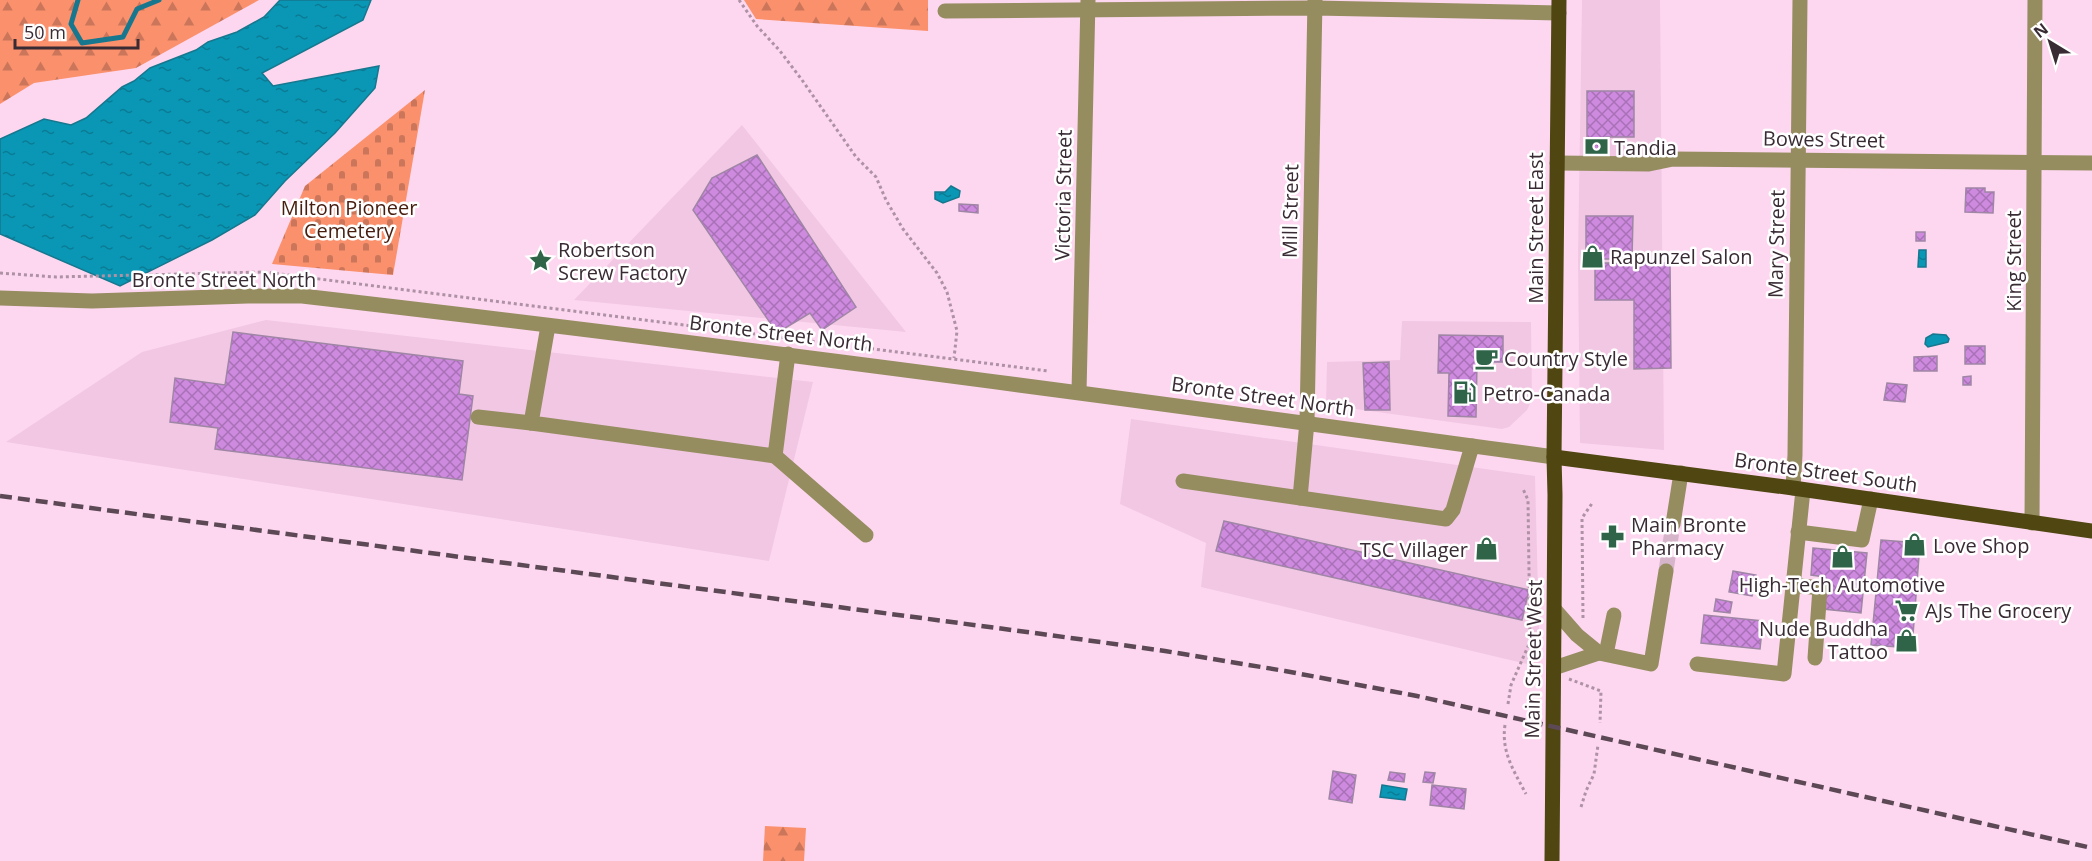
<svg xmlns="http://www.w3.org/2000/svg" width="2092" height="861" font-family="'Open Sans',sans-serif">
  <defs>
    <pattern id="forest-firs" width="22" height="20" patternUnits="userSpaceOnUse" patternTransform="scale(1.5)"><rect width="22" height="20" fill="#fa906c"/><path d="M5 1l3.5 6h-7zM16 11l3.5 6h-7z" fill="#cb765a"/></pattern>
    <pattern id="cemetery-stones" width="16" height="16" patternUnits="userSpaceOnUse" patternTransform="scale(1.5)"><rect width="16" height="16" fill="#fa906c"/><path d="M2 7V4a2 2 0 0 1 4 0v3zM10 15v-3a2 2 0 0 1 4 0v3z" fill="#cb765a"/></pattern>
    <pattern id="water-ripples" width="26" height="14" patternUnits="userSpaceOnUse" patternTransform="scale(1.5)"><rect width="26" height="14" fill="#0997b5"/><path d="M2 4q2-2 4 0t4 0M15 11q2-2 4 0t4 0" fill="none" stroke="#0b7b94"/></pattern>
    <pattern id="building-cross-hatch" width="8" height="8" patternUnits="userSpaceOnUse" patternTransform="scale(1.5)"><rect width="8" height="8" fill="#ce8adf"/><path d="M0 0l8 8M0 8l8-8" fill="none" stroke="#a871b6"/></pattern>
  </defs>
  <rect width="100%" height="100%" fill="#fdd7f0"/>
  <!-- built -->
  <g fill="#f2c7e4">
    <polygon points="1582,0 1660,0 1664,450 1580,443 1578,258"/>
    <polygon points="742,125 906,332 574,300"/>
    <polygon points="266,320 813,382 769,561 6,442 142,352"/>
    <polygon points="1402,321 1531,322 1532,400 1527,410 1509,427 1502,429 1326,405 1327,362 1400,360"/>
    <polygon points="1131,419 1535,476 1540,667 1201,587 1206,543 1120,504"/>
  </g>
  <!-- forest -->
  <g fill="url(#forest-firs)">
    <polygon points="0,0 259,0 136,68 34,83 0,104"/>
    <polygon points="744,0 928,0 928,31 756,19"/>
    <polygon points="765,826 806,828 804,861 763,861"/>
  </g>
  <!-- cemetery -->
  <polygon fill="url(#cemetery-stones)" points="425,90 393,275 272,264 305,186"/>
  <!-- water -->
  <g fill="url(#water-ripples)" stroke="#17778e" stroke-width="1.5">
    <polygon points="280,0 371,0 363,20 262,73 273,86 379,66 375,88 335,133 285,181 255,215 212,240 120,286 0,234 0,139 44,119 71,125 86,118 122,87 134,81 150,68 196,50 208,42 237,32 264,17"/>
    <polygon points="951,186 960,191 959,197 943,203 935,199 935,192 945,192"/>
    <polygon points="1919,250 1926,250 1926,267 1918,267"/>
    <polygon points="1933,334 1946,335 1949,339 1948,342 1928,347 1925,344 1926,338"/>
    <polygon points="1382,785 1407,789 1405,800 1380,797"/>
  </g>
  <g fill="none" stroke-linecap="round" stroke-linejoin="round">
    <!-- stream -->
    <polyline stroke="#17778e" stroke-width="5" points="78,0 71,24 82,43 123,37 137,9 159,0"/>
  </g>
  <!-- building -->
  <g fill="url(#building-cross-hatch)" stroke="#9f86a5" stroke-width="1.5">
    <polygon points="1587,91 1634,91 1634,137 1606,137 1606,154 1587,153"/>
    <polygon points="757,155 856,307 822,330 810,313 777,333 693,210 712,178"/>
    <polygon points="1966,188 1985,188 1985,192 1994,192 1993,213 1965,212"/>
    <polygon points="959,204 978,205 978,213 959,211"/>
    <polygon points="1586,216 1633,216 1632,259 1586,259"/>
    <rect x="1916" y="232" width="9" height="9"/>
    <polygon points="1595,263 1670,263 1671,368 1634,369 1634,300 1595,300"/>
    <polygon points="233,332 463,361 459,394 473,396 462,480 215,449 218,428 170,422 175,378 225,385"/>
    <polygon points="1439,335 1503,336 1503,362 1477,362 1476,417 1448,416 1449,373 1438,373"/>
    <rect x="1965" y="346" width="20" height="18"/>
    <polygon points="1937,356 1937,371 1914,371 1914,357"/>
    <polygon points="1389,362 1390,410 1365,410 1363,363"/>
    <polygon points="1971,376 1971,385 1963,385 1963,377"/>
    <polygon points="1887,383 1907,385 1905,402 1884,400"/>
    <polygon points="1224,521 1529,590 1522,620 1216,551"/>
    <polygon points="1881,540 1920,543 1912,648 1871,645"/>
    <polygon points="1813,548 1867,553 1861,613 1823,609 1825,577 1811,575"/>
    <polygon points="1733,571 1756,575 1752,596 1729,592"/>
    <polygon points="1716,599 1732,602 1730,613 1714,611"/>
    <polygon points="1704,615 1763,621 1760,649 1701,643"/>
    <polygon points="1333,771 1356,775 1352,803 1329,799"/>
    <polygon points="1390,772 1405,774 1404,782 1388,780"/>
    <polygon points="1425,772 1435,773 1433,783 1423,782"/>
    <polygon points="1432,785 1466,789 1464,809 1430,805"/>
  </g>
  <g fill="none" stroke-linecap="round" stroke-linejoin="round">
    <!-- minor-tunnel -->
    <polyline stroke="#d6b5ca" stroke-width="15" stroke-dasharray="15 8" stroke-linecap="butt" points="1666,571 1673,524"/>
    <!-- path -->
    <g stroke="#ae91a4" stroke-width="3" stroke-dasharray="3 3" stroke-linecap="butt">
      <polyline points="739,0 757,26 780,51 802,80 856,157 876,177 886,200 903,229 937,273 947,292 957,331 954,358"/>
      <polyline points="0,273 56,277 264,272 1048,371"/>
      <polyline points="1583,618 1582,518 1593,502"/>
      <polyline points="1569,679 1601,691 1600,723"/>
      <polyline points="1508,704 1511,685 1530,642 1528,500 1523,489"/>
      <path d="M1505 725C1501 752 1514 771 1526 794"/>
      <polyline points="1581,807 1586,791 1594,774 1598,745"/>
    </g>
    <!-- minor -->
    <g stroke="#958d60" stroke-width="15">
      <polyline points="945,11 1315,8 1559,13"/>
      <polyline points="1557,163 1649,164 1673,159 2092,163"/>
      <path d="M0 298 92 301 248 296H302C720 344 1137 400 1554 457"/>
      <polyline points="548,326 531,423 775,456 788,354"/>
      <polyline points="1079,392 1088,0"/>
      <polyline points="478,417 531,423"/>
      <polyline points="775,456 866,535"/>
      <polyline points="1183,481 1446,519 1453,510 1472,446"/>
      <polyline points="1793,488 1795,455 1800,0"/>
      <polyline points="1300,498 1307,422 1315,0"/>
      <polyline points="2032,523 2035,0"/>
      <polyline points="1673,524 1681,473"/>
      <polyline points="1798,532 1862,540 1871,499"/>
      <polyline points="1793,585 1820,588 1815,658"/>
      <polyline points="1555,610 1577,635 1599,653 1651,664 1666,571"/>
      <polyline points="1606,654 1614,615"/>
      <polyline points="1697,664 1784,674 1803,490"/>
      <polyline points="1554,668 1599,653"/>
    </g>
    <!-- major -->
    <g stroke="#4f4611" stroke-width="15">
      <polyline points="1554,457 1793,488 2092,531"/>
      <polyline points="1552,861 1555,495 1554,457 1559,0"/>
    </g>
    <!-- rail -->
    <polyline stroke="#5c4955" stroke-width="4.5" stroke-dasharray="12 6" stroke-linecap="butt" points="0,496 1042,634 1165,651 1285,671 1417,696 2092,848"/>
  </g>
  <!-- icons -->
  <defs>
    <symbol id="bank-bare" viewBox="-9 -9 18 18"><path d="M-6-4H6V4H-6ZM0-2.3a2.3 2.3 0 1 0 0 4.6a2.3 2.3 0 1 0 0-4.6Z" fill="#306449" stroke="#fff" stroke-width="2.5" paint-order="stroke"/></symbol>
    <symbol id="shop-bare" viewBox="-9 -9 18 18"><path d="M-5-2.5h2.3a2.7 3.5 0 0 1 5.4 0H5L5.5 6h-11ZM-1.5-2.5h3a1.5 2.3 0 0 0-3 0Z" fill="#306449" stroke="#fff" stroke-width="2.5" paint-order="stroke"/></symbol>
    <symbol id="sight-bare" viewBox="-9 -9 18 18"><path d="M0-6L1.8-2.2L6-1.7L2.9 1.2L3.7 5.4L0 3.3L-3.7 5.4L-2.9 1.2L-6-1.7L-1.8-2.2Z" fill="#306449" stroke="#fff" stroke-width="2.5" paint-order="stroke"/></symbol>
    <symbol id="cafe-bare" viewBox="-9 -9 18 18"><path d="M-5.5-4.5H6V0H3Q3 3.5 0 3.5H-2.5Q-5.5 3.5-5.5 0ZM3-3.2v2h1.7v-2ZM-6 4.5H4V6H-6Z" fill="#306449" stroke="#fff" stroke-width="2.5" paint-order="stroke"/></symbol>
    <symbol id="fuel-bare" viewBox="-9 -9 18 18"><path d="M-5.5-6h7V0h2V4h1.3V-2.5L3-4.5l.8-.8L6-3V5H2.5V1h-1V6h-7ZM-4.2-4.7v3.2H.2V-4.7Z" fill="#306449" stroke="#fff" stroke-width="2.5" paint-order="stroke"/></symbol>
    <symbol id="pharmacy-bare" viewBox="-9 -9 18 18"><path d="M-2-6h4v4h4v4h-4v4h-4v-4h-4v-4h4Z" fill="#306449" stroke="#fff" stroke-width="2.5" paint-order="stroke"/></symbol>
    <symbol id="supermarket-bare" viewBox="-9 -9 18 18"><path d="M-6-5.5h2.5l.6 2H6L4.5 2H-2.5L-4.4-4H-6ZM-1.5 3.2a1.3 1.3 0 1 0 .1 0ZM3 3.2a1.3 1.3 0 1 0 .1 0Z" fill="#306449" stroke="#fff" stroke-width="2.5" paint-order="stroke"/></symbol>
  </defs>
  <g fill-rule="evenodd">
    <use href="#bank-bare" x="1580" y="130" width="33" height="33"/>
    <use href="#shop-bare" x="1576" y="240" width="33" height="33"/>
    <use href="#sight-bare" x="524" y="244" width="33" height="33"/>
    <use href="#cafe-bare" x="1470" y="342" width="33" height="33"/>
    <use href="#fuel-bare" x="1448" y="376" width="33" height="33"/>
    <use href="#pharmacy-bare" x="1596" y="520" width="33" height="33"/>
    <use href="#shop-bare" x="1898" y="528" width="33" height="33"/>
    <use href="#shop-bare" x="1470" y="532" width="33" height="33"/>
    <use href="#shop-bare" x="1826" y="540" width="33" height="33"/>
    <use href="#supermarket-bare" x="1890" y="594" width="33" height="33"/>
    <use href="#shop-bare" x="1890" y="624" width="33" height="33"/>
  </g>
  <g text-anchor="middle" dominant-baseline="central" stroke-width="5" stroke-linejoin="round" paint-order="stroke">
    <!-- street labels -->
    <g font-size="20" fill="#392b34" stroke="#fff">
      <text transform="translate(1824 139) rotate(1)">Bowes Street</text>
      <text transform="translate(1063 195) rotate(-89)">Victoria Street</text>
      <text transform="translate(1290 211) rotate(-89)">Mill Street</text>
      <text transform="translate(1535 228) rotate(-90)">Main Street East</text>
      <text transform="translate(1776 244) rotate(-89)">Mary Street</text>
      <text transform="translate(2013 261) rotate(-90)">King Street</text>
      <text x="224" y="279">Bronte Street North</text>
      <text transform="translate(781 333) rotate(7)">Bronte Street North</text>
      <text transform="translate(1263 396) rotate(8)">Bronte Street North</text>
      <text transform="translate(1826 472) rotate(8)">Bronte Street South</text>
      <text transform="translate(1533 659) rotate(-89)">Main Street West</text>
    </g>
    <!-- poi labels -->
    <g font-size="20" fill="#392b34" stroke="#fff" text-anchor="start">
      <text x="1614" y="147">Tandia</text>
      <text x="558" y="249">Robertson<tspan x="558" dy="23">Screw Factory</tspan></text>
      <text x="1610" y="256">Rapunzel Salon</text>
      <text x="1504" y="358">Country Style</text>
      <text x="1483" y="393">Petro-Canada</text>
      <text x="1631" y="524">Main Bronte<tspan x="1631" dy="23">Pharmacy</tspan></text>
      <text x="1933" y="545">Love Shop</text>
      <text x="1468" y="549" text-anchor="end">TSC Villager</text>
      <text x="1842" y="584" text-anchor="middle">High-Tech Automotive</text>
      <text x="1925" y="610">AJs The Grocery</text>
      <text x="1888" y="628" text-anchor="end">Nude Buddha<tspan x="1888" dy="23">Tattoo</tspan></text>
    </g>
    <!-- park labels -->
    <g font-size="20" fill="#461d0e" stroke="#fff">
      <text x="349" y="207">Milton Pioneer<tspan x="349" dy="23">Cemetery</tspan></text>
    </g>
  </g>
  <!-- north arrow -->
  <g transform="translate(2050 42) rotate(322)" stroke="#ffffff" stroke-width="4.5" paint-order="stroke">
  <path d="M0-4.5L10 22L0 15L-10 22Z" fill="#392b34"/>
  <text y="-9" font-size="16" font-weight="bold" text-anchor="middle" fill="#392b34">N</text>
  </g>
  <!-- scale -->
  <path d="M15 39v9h123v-9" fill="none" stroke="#392b34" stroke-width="3"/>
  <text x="24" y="39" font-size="18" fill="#392b34" stroke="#ffffff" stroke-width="4.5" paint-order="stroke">50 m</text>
</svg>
